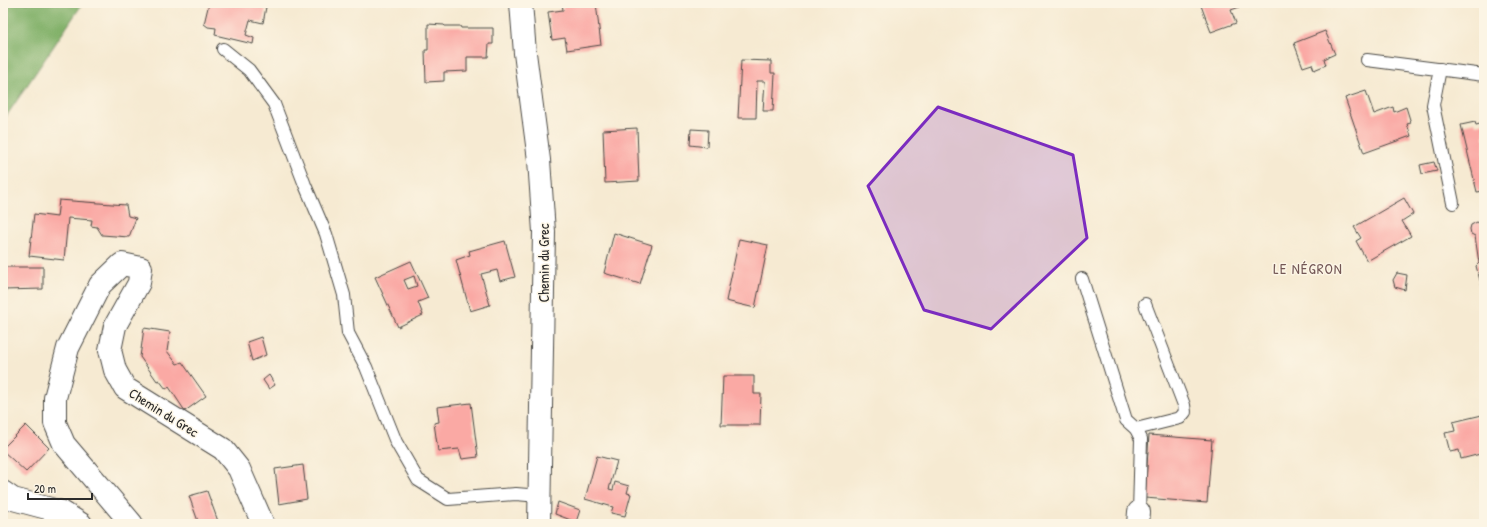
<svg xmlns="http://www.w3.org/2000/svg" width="1487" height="527" font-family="'Patrick Hand',sans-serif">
  <rect width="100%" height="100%" fill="#fcf5e5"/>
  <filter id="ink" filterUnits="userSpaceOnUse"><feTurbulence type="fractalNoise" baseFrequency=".025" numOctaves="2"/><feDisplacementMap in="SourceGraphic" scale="8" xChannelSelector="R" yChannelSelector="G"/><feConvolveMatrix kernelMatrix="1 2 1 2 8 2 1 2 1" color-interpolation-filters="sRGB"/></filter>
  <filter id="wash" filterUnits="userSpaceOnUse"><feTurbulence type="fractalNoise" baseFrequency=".012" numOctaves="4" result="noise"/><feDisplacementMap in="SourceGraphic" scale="16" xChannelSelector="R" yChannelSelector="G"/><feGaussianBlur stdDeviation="0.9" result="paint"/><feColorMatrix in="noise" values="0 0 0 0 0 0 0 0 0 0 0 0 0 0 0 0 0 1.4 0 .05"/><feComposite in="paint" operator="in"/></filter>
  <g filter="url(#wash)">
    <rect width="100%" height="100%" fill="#f6ead2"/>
    <!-- forest -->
    <polygon fill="#80b068" stroke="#566e4a" points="3,3 83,3 3,121"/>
    <g id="blocks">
      <!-- building -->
      <g fill="#faa9a4" fill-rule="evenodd">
        <polygon points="209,3 249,3 266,7 263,23 250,20 246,35 254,38 253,44 215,35 216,28 208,27 204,24"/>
        <polygon points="562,3 596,3 601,45 567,50 565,38 552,40 548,12 563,10"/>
        <polygon points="1200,3 1251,3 1231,10 1236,23 1211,32"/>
        <polygon points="428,24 444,25 445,26 460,26 461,28 493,28 493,44 489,44 488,57 467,57 467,71 444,72 444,81 426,82 425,50 428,50"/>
        <polygon points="1325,31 1335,54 1324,59 1326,65 1314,70 1312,64 1303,67 1294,43"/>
        <polygon points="741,60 771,61 771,73 775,73 773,111 763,111 765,81 757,81 756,118 738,118"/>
        <polygon points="1366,91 1374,114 1393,107 1394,112 1406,107 1411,123 1407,124 1411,136 1364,153 1345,98"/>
        <polygon points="1475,122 1476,125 1484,123 1484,191 1477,192 1461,125"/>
        <polygon points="637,128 639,181 605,183 603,130"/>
        <polygon points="691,129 708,130 707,147 690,145"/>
        <polygon points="1434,162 1437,171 1422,174 1420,165"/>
        <polygon points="1404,198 1413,214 1402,221 1411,236 1367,261 1356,241 1361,238 1354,227"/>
        <polygon points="59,200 126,205 128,216 136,218 129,237 102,235 97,227 91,226 92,220 68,218 64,260 29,256 34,214 57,217"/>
        <polygon points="1477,222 1481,224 1484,231 1483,233 1484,234 1484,294 1476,266 1479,263 1475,236 1471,234 1470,229 1471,225"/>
        <polygon points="614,233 652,245 640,284 604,273"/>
        <polygon points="739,239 768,245 755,308 726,301"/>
        <polygon points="505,241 515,277 500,281 497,270 481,274 490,305 470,311 456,260 470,255 469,251"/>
        <path d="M411 261 428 298 418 302 423 315 398 327 375 277ZM414 276 417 286 408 289 404 280Z"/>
        <polygon points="3,267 43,267 43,289 3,290"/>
        <polygon points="1397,273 1407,275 1405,290 1395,287 1393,280"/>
        <polygon points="144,328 170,332 167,351 177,364 182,362 206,396 185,411 169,387 166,389 159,380 157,381 140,357"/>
        <polygon points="261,337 266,355 252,361 247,342"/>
        <polygon points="269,375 275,385 269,389 263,380"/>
        <polygon points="723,376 754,376 754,394 761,394 760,425 721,425"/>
        <polygon points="471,403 478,457 462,459 459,449 438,451 434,423 439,422 437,407"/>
        <polygon points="1482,415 1484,423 1484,453 1461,459 1459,450 1450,452 1445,433 1455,431 1453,422"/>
        <polygon points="26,425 49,448 26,472 3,451 3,448"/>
        <polygon points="1149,435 1212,440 1207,503 1145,498"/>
        <polygon points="597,456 617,461 609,489 613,490 615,482 629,486 627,493 631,494 625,516 611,513 613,507 585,499"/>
        <polygon points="303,465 307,499 279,504 275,469"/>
        <polygon points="207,491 219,524 199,524 189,496"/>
        <polygon points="558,502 580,510 576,522 555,514"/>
      </g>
    </g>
  </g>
  <g filter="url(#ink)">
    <use href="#blocks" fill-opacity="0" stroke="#494844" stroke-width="1"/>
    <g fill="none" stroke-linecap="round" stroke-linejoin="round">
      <defs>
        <g id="lane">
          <polyline points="223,49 249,70 274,104 305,185 326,234 344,295 348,333 366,367 396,442 418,480 448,499 516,494 539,496"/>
          <polyline points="1367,60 1484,75"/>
          <polyline points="1440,69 1433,105 1453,203"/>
          <polyline points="1082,279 1126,420 1136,429 1141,439 1139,512"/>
          <polyline points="1136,429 1180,418 1185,412 1184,405 1145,304"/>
        </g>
        <g id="street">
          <polyline points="521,3 525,53 539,160 544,232 539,524"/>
          <polyline points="3,492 13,499 62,512 81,524"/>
          <polyline points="132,524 64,444 55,423 55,398 68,348 100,285 122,264 141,268 139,283 115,326 110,350 115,370 125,388 223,449 239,469 263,524"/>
          <polyline points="1138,524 1139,512"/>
        </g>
      </defs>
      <!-- lane casing -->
      <use href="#lane" stroke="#494844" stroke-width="14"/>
      <!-- street casing -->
      <use href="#street" stroke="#494844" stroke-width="24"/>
      <!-- lane -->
      <use href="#lane" stroke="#fff" stroke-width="12"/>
      <!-- street -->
      <use href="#street" stroke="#fff" stroke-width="22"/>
    </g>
  </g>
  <!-- marked area -->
  <path fill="#7b2cbf" fill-opacity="0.2" stroke="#7b2cbf" stroke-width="3" stroke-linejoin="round" d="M938 107 1073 155 1087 238 991 329 924 310 868 186Z"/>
  <g text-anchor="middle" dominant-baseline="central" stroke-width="3" stroke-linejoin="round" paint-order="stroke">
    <!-- street labels -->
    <g font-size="14" fill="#2b2b2b" stroke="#fcf5e5">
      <text transform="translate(543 263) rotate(-90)">Chemin du Grec</text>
      <text transform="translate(164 412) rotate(32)">Chemin du Grec</text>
    </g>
    <!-- neighbourhood labels -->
    <g font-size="15" letter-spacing="1" fill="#735755" stroke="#fcf5e5">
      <text x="1308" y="268">LE NÉGRON</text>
    </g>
  </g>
  <!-- margin -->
  <rect width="1487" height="527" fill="none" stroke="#fcf5e5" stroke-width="16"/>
  <!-- scale -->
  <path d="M28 493v6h64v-6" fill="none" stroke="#2b2b2b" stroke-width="2"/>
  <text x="34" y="493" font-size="12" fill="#2b2b2b" stroke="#fcf5e5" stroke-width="3" paint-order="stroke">20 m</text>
</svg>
